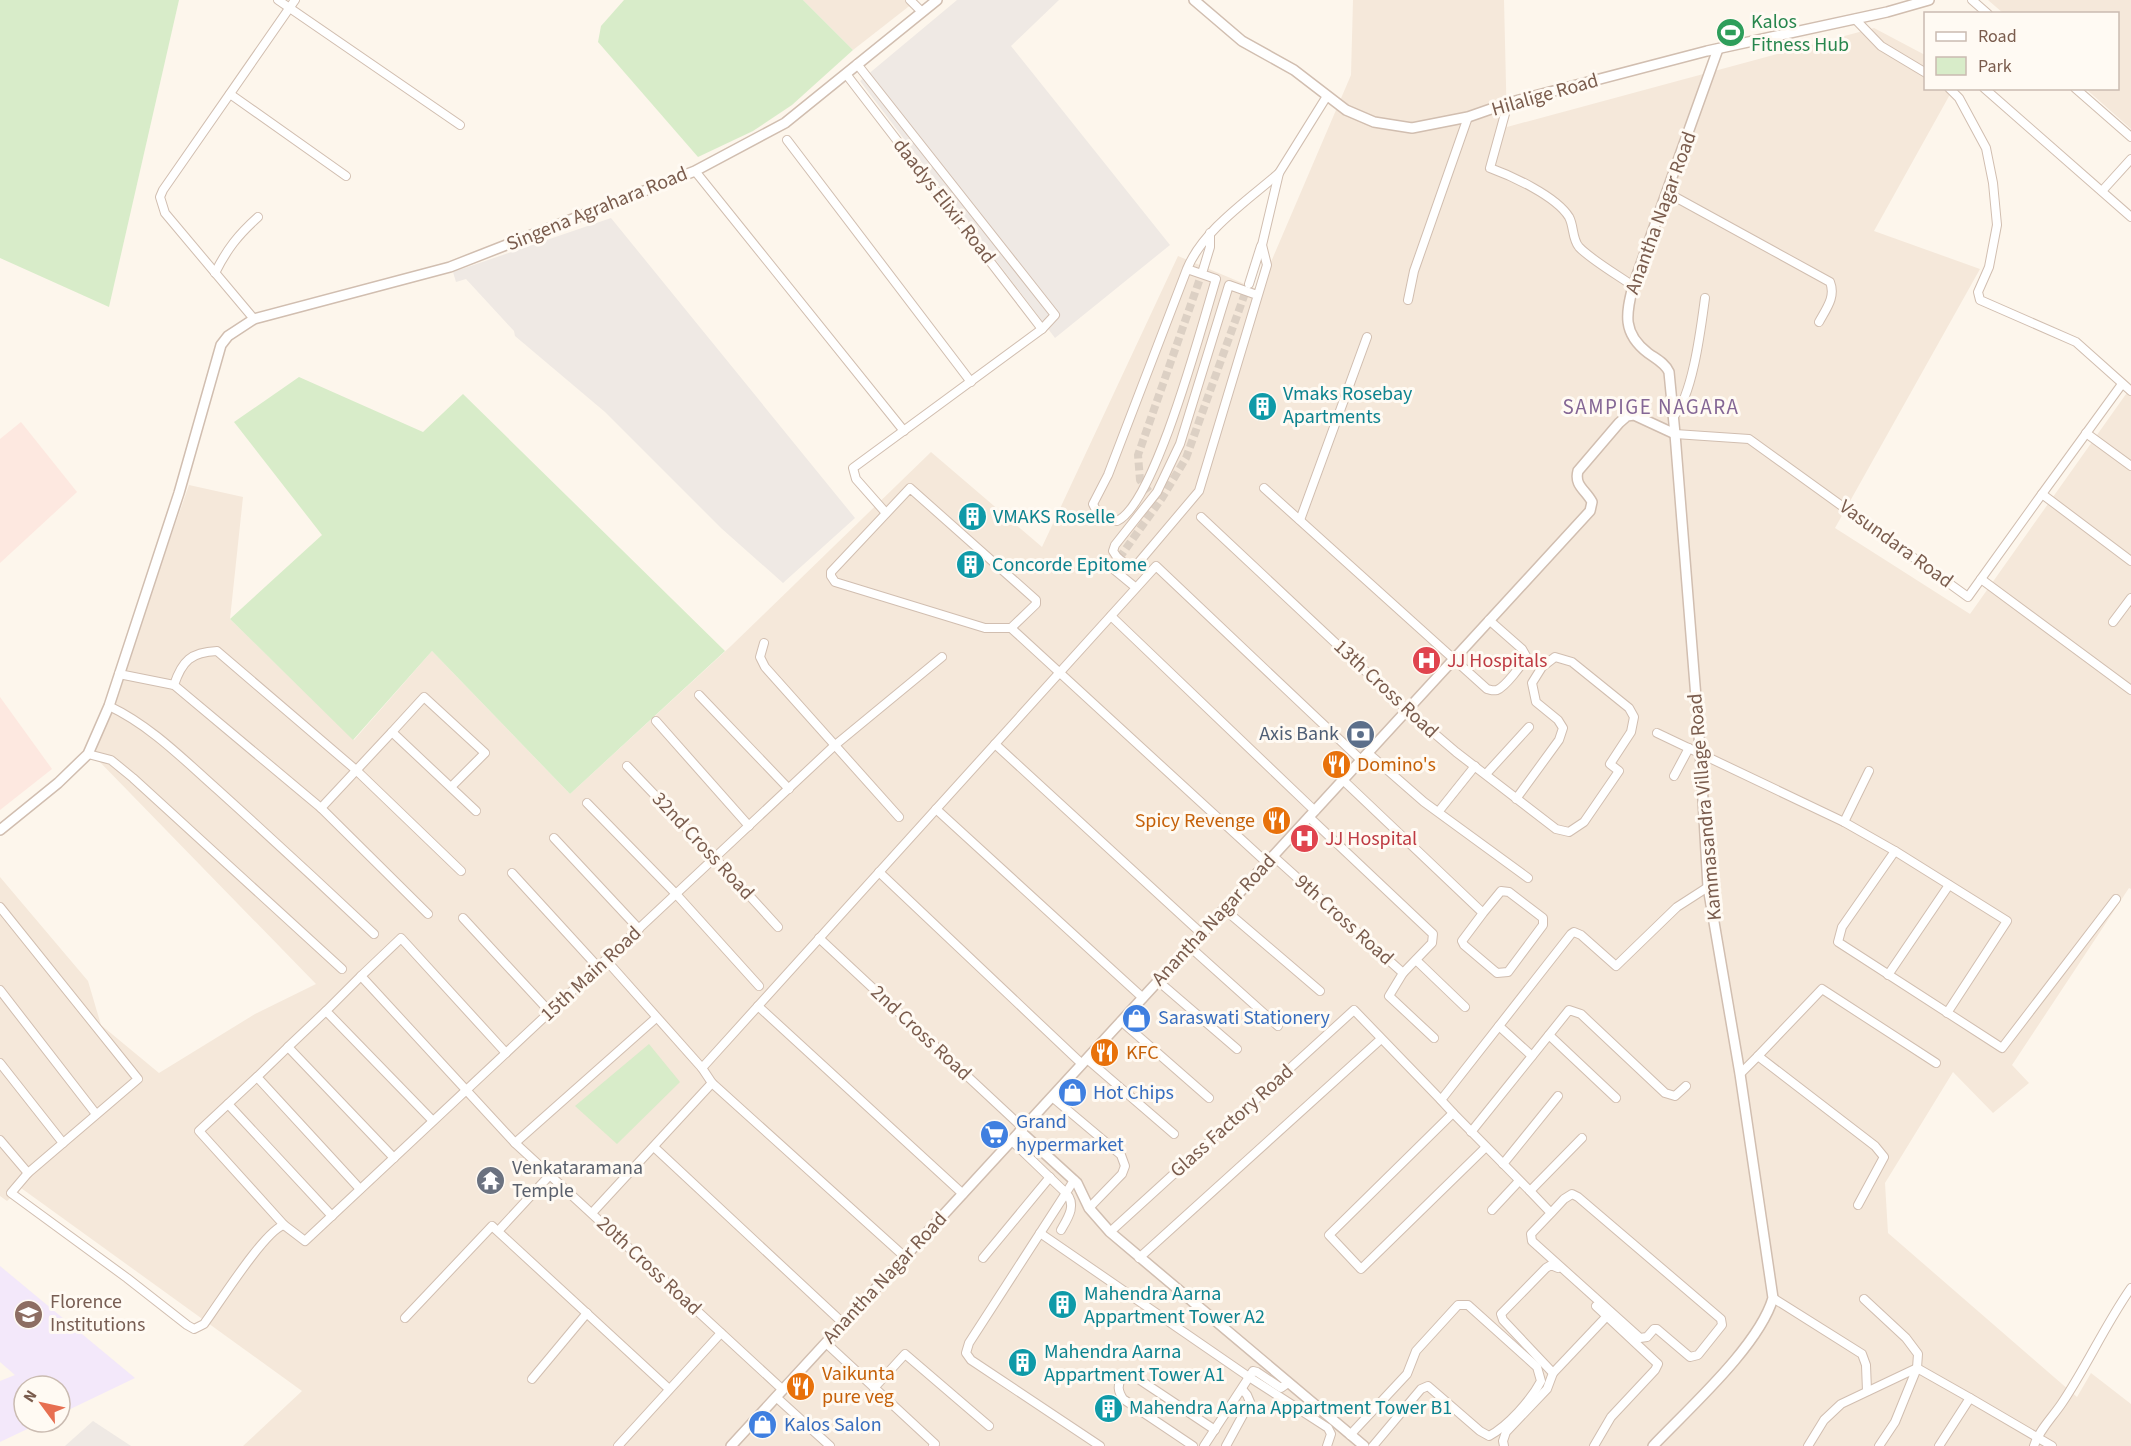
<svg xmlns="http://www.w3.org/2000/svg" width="2131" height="1446" font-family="'Source Sans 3',sans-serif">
  <rect width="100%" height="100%" fill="#fdf6ec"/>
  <!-- residential -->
  <g fill="#f5e8da">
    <polygon points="803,0 917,0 853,50"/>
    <polygon points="1353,0 1504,0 1507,127 1874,28 1925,55 1926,88 1953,89 1874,231 1980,269 1835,528 1970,614 2131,387 2131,889 2129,888 2012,1065 2029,1083 1993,1113 1953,1072 1885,1183 1888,1233 2077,1397 2091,1373 2131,1404 2131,1446 243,1446 302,1391 21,1188 7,1201 0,1196 0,877 88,981 101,1025 159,1073 255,1014 316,984 94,756 189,485 243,497 230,619 354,740 432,651 570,794 731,646 931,452 1042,547 1178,256 1259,290 1351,75"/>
    <polygon points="1988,0 2131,0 2131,129 2086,89 2118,88 2118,14 2003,13"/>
  </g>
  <!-- commercial -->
  <g fill="#fde8e0">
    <polygon points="21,422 77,492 0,563 0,439"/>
    <polygon points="0,697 52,769 0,810"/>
  </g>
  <!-- industrial -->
  <g fill="#efe9e4">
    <polygon points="957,0 1059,0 1011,46 1170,245 1055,338 860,81"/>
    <polygon points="611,218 855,518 783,583 721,528 605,412 515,336 514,331 466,279 456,282 453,272"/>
    <polygon points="93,1421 131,1446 65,1446"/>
  </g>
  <!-- education -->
  <polygon fill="#f3e8fa" points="0,1266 135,1378 60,1414 60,1386 24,1386 24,1422 42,1422 0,1442 0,1381 15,1375 0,1362"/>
  <!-- green -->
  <g fill="#d8ecc9">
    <polygon points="0,0 179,0 109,307 0,258"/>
    <polygon points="624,0 803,0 853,50 792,105 753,131 698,157 598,42 601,26"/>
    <polygon points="299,377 423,432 463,394 725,651 570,794 432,651 353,740 230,619 322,535 234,422"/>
    <polygon points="649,1044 680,1082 617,1144 575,1106"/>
  </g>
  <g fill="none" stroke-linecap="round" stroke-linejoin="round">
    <!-- minor-tunnel -->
    <g stroke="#dcd0c4" stroke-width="8" stroke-dasharray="8 4" stroke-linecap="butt">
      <polyline points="1156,501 1140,480 1138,455 1203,270"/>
      <polyline points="1112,568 1162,498 1186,458 1248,285"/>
    </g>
    <defs>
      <g id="minor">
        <polyline points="278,0 460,125"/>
        <polyline points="910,0 922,12"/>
        <polyline points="1972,0 1988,14"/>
        <polyline points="1855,19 1881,46 1926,73"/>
        <polyline points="857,64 1055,315 1042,329 853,468 856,479 886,513"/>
        <polyline points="846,74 1042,329"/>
        <polyline points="1949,88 1959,98 1986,148 1993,183 1997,225 1989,267 1978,292 1980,300 2076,342 2131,391"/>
        <polyline points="1984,88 2131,217"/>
        <polyline points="2075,88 2131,137"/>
        <polyline points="230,94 346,176"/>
        <path d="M1508 103 1490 168C1512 176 1556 196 1569 217 1574 226 1572 239 1579 247 1590 259 1619 276 1633 286"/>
        <polyline points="787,140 971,382"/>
        <polyline points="695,171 904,431"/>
        <polyline points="2102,191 2131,159"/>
        <path d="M1666 192 1830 282C1836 297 1826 309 1819 322"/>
        <path d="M1187 269 1216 279C1202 325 1155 504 1117 521L1097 512 1093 504 1108 475 1187 269C1203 230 1248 200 1279 173"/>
        <polyline points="1203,270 1210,247 1210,233"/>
        <path d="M215 273C227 249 238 235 258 217"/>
        <polyline points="1249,284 1261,246"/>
        <path d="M1257 295 1229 285 1180 444 1157 492 1115 545 1113 551C1117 559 1125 564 1133 566L1139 562 1199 491 1267 265 1262 245 1279 173 1327 96"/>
        <polyline points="1408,300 1414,271 1468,117"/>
        <polyline points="254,319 165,213 160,197 163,190 295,0"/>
        <path d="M1674 416C1693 395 1701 327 1705 298"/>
        <polyline points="2086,433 2131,466"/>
        <polyline points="1675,434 1749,439 1968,597 2042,494 2131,561"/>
        <path d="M1264 488 1487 689C1492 690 1492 691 1497 690 1505 687 1523 664 1526 656L1522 649 1489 620"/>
        <polyline points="2042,494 2122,384"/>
        <polyline points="1201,517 1407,710 1456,752 1556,829 1569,832 1584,822 1619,771 1610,764 1631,732 1634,717 1629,708 1572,662 1555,657 1542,667 1532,683 1536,702 1558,720 1563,728 1559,740 1516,799"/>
        <polyline points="1300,520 1367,337"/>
        <polyline points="1112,568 1135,587"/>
        <polyline points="1981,579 2131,690"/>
        <polyline points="1111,616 1315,811"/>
        <polyline points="2113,622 2131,598"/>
        <polyline points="1011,628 1036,604 1036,600 910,488 831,572 831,576 835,582 985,628 1011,628 1266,862"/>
        <polyline points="764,643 760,657 765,667 899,817"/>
        <polyline points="119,674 174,685 321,808 428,914"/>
        <path d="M174 685C182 661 191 652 217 651L356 770 461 871"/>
        <polyline points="699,695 789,789"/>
        <path d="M109 706C151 726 183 759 218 790 270 837 322 885 374 934"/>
        <polyline points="656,721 749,826"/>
        <polyline points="392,732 424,697 485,753 451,787"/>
        <polyline points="1657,733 1844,822 1895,851 2007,921 1947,1013"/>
        <polyline points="995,744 1202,934"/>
        <polyline points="1368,753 1424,802 1528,878"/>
        <polyline points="88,754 111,760 133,778 342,969"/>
        <polyline points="627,766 715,858 778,927"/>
        <polyline points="1486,774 1529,727"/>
        <polyline points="1674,776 1689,748"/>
        <polyline points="1343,780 1483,913 1501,891 1509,892 1543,918 1543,925 1508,972 1497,973 1464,945 1462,941 1483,913"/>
        <polyline points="587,803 676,894 759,986"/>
        <polyline points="321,808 392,732 476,811"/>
        <polyline points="936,809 1143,998"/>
        <polyline points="1439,811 1475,766"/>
        <polyline points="1309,817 1433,934 1432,943 1403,973"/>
        <polyline points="1844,822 1869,771"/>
        <polyline points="554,838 639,929"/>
        <polyline points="1895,851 1842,927 1838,942 2002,1048 2116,899"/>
        <polyline points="1273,856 1403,973 1389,996 1434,1038"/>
        <polyline points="879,872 1082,1064"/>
        <polyline points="512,873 598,967"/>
        <polyline points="0,907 138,1079 28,1173 0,1140"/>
        <polyline points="1224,909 1320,991"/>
        <polyline points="463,918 550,1012"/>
        <polyline points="819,938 1023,1128"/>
        <polyline points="1190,947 1278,1026"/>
        <polyline points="606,960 702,1068 712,1083 905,1257"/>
        <polyline points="1416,960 1465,1007"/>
        <polyline points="1888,975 1949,885"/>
        <polyline points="361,976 326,1011 433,1121"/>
        <polyline points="1158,981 1237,1049"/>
        <polyline points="0,990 96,1114"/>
        <polyline points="758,1006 963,1194"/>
        <polyline points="326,1011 288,1047 394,1158"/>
        <polyline points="1121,1021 1209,1098"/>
        <polyline points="1499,1026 1532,1056"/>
        <polyline points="1549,1035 1616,1098"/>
        <polyline points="288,1047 257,1077 360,1189"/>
        <polyline points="506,1053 401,938 361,976 515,1143 783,1390"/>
        <polyline points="1087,1059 1174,1134"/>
        <polyline points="0,1063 63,1143"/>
        <polyline points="702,1068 1156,566 1361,760"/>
        <polyline points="1740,1074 1758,1056"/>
        <polyline points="257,1077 228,1104 332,1216"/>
        <polyline points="1052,1097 1121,1155 1125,1166 1122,1174 1089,1208"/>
        <polyline points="228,1104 199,1131 284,1225"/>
        <polyline points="1453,1113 1530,1191 1582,1138"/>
        <polyline points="1471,1132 1569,1010 1581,1014 1665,1093 1675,1096 1686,1086"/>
        <polyline points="1012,1141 1066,1193 969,1343 966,1353 971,1360 1100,1446"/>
        <polyline points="515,1143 656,1018"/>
        <polyline points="654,1147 844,1324"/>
        <polyline points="1486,1147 1361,1269 1329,1235 1453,1113 1441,1100 1571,934 1574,932 1581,935 1616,966 1677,907 1708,887"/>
        <polyline points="1503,1164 1558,1096"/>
        <path d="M28 1173 11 1193 127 1278 187 1325 194 1329 204 1324C218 1305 265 1230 284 1225L305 1241 834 746 942 657"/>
        <polyline points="1530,1191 1551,1213 1564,1199 1572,1194 1578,1197 1721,1319 1722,1325 1698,1355 1690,1357 1657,1329 1654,1329 1647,1337 1640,1338 1532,1241 1531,1234 1551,1213"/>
        <polyline points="1858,1205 1884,1157 1875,1146 1758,1056 1822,989 1936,1063"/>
        <polyline points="1492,1210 1519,1181"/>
        <polyline points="592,1213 712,1083"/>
        <polyline points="501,1228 549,1176"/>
        <path d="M1061 1230C1068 1218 1077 1205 1066 1193L1074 1180"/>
        <polyline points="1110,1232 1354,1010 1441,1100"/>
        <polyline points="1040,1233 1249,1377 1328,1428 1331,1434 1327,1446"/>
        <polyline points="983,1258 1050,1177"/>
        <polyline points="1139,1258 1381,1039"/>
        <polyline points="1773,1298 1862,1354 1866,1365 1867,1391"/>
        <polyline points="1864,1299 1906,1338 1918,1354 1917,1368 1895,1422 1879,1446"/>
        <polyline points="405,1318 492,1226 669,1389"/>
        <polyline points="826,1343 935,1444 933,1446"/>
        <polyline points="1917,1368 1970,1398 1939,1446"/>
        <polyline points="1553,1373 1607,1316"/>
        <polyline points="532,1379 587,1313"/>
        <polyline points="874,1388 905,1354 989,1426"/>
        <polyline points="776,1397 830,1446"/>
        <polyline points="1970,1398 2052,1446"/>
        <path d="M1350 1435 1407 1374 1416 1351 1458 1305H1468L1537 1367 1541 1381C1531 1400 1508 1426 1489 1436L1480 1431 1428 1386 1421 1389 1373 1446"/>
        <polyline points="618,1446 721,1333"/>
        <path d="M1193 1446 1123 1399C1118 1391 1117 1386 1122 1377L1131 1375 1137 1378 1215 1430"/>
        <polyline points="1204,1446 1253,1371 1257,1372 1281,1388 1288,1383"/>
        <polyline points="1226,1446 1250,1402 1247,1395 1242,1389"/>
        <polyline points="1504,1446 1503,1441 1506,1432 1547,1389 1553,1373 1503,1320 1501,1314 1546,1268 1551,1265 1558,1268"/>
        <polyline points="1594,1446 1611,1417 1655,1370 1658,1364 1596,1306"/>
        <polyline points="1808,1446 1824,1420 1841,1404 1917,1368"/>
        <path d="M2034 1446C2039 1430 2052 1418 2062 1403 2087 1366 2105 1325 2131 1288"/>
      </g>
      <g id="tertiary">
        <polyline points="1194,0 1242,41 1294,70 1346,110 1374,122 1412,128 1468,117 1508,103 1707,51 1887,12 1929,0"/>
        <polyline points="0,830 58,783 88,754 109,706 179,493 221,345 228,336 254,319 450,267 695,171 785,123 937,0"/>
        <polyline points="1020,1131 1077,1183 1089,1208 1110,1232 1364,1446"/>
        <path d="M731 1446 1590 511 1592 502C1586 490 1574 486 1578 471L1619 423 1627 416 1634 415 1675 434 1669 372C1665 363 1656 359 1648 353 1622 333 1626 314 1633 286L1718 49"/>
        <path d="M1653 1446C1688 1409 1759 1346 1773 1298L1740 1074 1708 887 1700 748 1675 434"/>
      </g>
    </defs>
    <!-- minor casing -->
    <use href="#minor" stroke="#d1beb0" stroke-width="10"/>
    <!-- tertiary casing -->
    <use href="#tertiary" stroke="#d1beb0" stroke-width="12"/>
    <!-- minor -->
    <use href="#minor" stroke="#fff" stroke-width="8"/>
    <!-- tertiary -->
    <use href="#tertiary" stroke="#fff" stroke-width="9"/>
  </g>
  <!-- icons -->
  <defs>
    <symbol id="stadium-disc" viewBox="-11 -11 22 22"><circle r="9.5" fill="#2e9e5b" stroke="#fffaf3"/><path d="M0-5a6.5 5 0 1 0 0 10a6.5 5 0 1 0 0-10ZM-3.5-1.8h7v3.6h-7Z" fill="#fff"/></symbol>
    <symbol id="building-disc" viewBox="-11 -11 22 22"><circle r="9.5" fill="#0f9aa8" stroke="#fffaf3"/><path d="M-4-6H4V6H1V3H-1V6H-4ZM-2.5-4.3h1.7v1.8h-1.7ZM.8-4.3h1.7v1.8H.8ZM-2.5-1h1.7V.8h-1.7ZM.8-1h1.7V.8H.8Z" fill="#fff"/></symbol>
    <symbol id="hospital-disc" viewBox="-11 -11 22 22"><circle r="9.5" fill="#e0444e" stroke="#fffaf3"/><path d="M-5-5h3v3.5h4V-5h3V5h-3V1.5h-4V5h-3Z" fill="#fff"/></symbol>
    <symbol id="bank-disc" viewBox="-11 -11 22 22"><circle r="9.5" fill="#5c6f8a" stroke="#fffaf3"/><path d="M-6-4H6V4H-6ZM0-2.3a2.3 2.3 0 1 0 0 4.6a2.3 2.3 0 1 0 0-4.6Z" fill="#fff"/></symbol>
    <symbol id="restaurant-disc" viewBox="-11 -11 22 22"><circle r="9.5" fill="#e8710a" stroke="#fffaf3"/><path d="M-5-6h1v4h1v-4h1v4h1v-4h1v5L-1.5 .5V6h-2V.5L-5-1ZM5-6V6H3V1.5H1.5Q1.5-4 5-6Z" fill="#fff"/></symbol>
    <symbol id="shop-disc" viewBox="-11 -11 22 22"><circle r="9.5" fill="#3f7fe0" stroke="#fffaf3"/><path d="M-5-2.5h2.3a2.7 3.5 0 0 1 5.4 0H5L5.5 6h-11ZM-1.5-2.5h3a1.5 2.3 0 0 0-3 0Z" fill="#fff"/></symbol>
    <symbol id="supermarket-disc" viewBox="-11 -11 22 22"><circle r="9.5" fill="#3f7fe0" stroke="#fffaf3"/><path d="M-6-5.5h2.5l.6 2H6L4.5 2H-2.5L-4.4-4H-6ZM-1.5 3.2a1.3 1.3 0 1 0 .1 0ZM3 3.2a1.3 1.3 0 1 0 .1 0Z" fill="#fff"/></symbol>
    <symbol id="temple-disc" viewBox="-11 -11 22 22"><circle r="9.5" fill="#6b7280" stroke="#fffaf3"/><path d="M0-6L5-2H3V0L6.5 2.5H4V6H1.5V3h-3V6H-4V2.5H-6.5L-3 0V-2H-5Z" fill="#fff"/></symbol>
    <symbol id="university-disc" viewBox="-11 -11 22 22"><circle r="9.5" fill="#8d6e63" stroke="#fffaf3"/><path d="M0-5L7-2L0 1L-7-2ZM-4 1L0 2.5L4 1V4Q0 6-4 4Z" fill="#fff"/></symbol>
  </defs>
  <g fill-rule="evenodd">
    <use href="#stadium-disc" x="1714" y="16" width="33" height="33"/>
    <use href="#building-disc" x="1246" y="390" width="33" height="33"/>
    <use href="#building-disc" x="956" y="500" width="33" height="33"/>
    <use href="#building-disc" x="954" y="548" width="33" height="33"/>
    <use href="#hospital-disc" x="1410" y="644" width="33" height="33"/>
    <use href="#bank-disc" x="1344" y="718" width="33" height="33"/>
    <use href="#restaurant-disc" x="1320" y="748" width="33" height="33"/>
    <use href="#restaurant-disc" x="1260" y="804" width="33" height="33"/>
    <use href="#hospital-disc" x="1288" y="822" width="33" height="33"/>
    <use href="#shop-disc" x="1120" y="1002" width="33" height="33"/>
    <use href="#restaurant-disc" x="1088" y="1036" width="33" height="33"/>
    <use href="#shop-disc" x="1056" y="1076" width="33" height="33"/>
    <use href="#supermarket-disc" x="978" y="1118" width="33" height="33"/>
    <use href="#temple-disc" x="474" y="1164" width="33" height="33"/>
    <use href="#building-disc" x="1046" y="1288" width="33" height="33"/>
    <use href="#university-disc" x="12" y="1298" width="33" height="33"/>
    <use href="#building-disc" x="1006" y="1346" width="33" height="33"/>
    <use href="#restaurant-disc" x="784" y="1370" width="33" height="33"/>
    <use href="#building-disc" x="1092" y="1392" width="33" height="33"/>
    <use href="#shop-disc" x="746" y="1408" width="33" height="33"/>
  </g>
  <g text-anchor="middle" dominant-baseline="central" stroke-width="6" stroke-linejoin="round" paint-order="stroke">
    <!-- leisure labels -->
    <g font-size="20" fill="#27864d" stroke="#fffaf3" text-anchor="start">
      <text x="1751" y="22">Kalos<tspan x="1751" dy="23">Fitness Hub</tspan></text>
    </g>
    <!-- street labels -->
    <g font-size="20" fill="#7a5c4d" stroke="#fffaf3">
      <text transform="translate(1545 95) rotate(-16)">Hilalige Road</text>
      <text transform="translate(944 201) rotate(52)">daadys Elixir Road</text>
      <text transform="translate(597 209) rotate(-22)">Singena Agrahara Road</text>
      <text transform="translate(1661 213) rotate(-70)">Anantha Nagar Road</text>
      <text transform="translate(1896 544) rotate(36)">Vasundara Road</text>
      <text transform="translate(1386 689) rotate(43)">13th Cross Road</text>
      <text transform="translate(1705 807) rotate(-95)">Kammasandra Village Road</text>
      <text transform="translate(703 846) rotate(47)">32nd Cross Road</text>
      <text transform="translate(1214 920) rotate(-47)">Anantha Nagar Road</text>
      <text transform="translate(1344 920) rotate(42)">9th Cross Road</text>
      <text transform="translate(591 974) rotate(-43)">15th Main Road</text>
      <text transform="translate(921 1033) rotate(43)">2nd Cross Road</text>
      <text transform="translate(1232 1121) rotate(-42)">Glass Factory Road</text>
      <text transform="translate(649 1266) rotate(43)">20th Cross Road</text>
      <text transform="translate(885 1278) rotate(-47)">Anantha Nagar Road</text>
    </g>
    <!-- culture labels -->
    <g font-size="20" fill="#0d838f" stroke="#fffaf3" text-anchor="start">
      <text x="1283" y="394">Vmaks Rosebay<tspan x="1283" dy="23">Apartments</tspan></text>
      <text x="993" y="517">VMAKS Roselle</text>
      <text x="992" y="565">Concorde Epitome</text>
      <text x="1084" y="1294">Mahendra Aarna<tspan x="1084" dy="23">Appartment Tower A2</tspan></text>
      <text x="1044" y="1352">Mahendra Aarna<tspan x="1044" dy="23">Appartment Tower A1</tspan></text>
      <text x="1129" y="1408">Mahendra Aarna Appartment Tower B1</text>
    </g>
    <!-- health labels -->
    <g font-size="20" fill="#be3a42" stroke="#fffaf3" text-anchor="start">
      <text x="1447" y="661">JJ Hospitals</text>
      <text x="1325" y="839">JJ Hospital</text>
    </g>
    <!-- service labels -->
    <g font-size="20" fill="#4e5e75" stroke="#fffaf3" text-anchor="end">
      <text x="1339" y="734">Axis Bank</text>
    </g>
    <!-- food labels -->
    <g font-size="20" fill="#c56008" stroke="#fffaf3" text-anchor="start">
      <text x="1357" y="765">Domino's</text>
      <text x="1255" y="821" text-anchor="end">Spicy Revenge</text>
      <text x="1126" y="1053">KFC</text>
      <text x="822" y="1374">Vaikunta<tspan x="822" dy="23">pure veg</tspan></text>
    </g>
    <!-- shop labels -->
    <g font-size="20" fill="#366cbe" stroke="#fffaf3" text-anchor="start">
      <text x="1158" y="1018">Saraswati Stationery</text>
      <text x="1093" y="1093">Hot Chips</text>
      <text x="1016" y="1122">Grand<tspan x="1016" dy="23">hypermarket</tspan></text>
      <text x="784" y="1425">Kalos Salon</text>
    </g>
    <!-- worship labels -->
    <g font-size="20" fill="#5b616d" stroke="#fffaf3" text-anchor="start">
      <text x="512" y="1168">Venkataramana<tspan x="512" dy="23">Temple</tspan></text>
    </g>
    <!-- education labels -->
    <g font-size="20" fill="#785e54" stroke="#fffaf3" text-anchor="start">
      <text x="50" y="1302">Florence<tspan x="50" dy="23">Institutions</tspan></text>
    </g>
    <!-- neighbourhood labels -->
    <g font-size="21" letter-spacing="1.5" fill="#846695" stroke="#fffaf3">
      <text x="1651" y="407">SAMPIGE NAGARA</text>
    </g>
  </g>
  <!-- legend -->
  <rect x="1924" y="12" width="195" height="78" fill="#fffaf3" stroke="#cabbb1" stroke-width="1.5"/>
  <rect x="1936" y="32" width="30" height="9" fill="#ffffff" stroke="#cabbb1" stroke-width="1.5"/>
  <text x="1978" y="42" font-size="18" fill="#7a5c4d">Road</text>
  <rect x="1936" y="57" width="30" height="18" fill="#d8ecc9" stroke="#cabbb1" stroke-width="1.5"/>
  <text x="1978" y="72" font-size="18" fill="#7a5c4d">Park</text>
  <!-- north arrow -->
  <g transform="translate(42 1404) rotate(303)"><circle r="28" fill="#fffaf3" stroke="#cabbb1" stroke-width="1.5"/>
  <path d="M0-4.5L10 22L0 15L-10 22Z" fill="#e76f51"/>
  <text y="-9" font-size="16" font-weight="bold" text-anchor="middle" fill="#7a5c4d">N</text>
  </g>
</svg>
